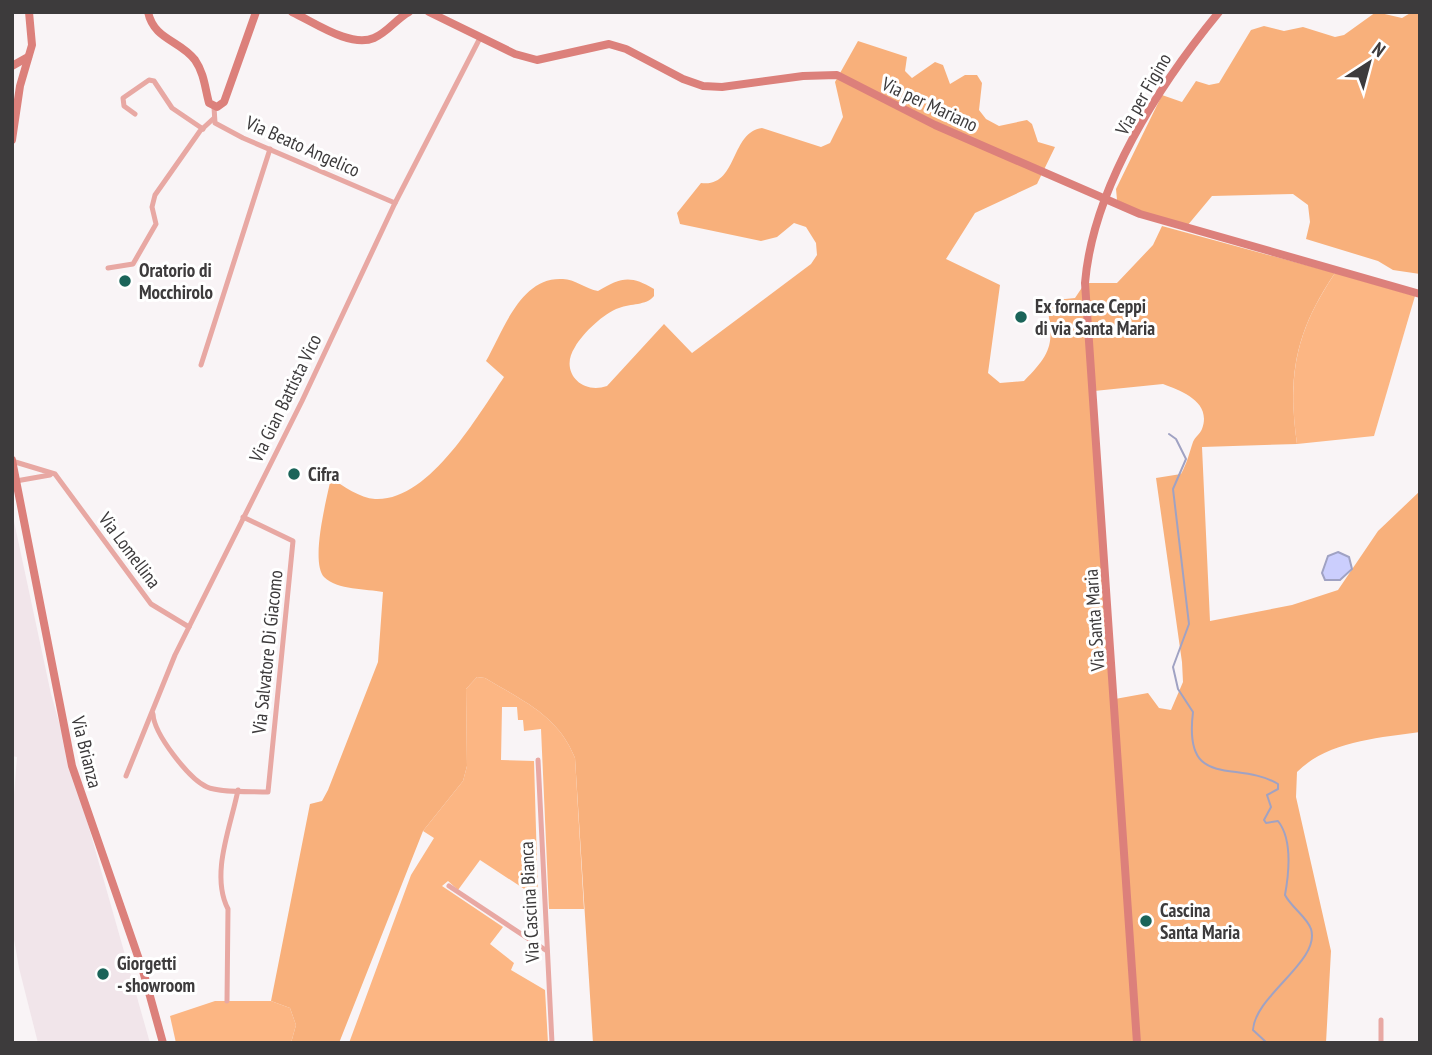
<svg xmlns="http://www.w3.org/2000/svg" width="1432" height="1055" font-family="'PT Sans Narrow',sans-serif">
  <rect width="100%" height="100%" fill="#f9f4f6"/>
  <!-- built -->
  <polygon fill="#f1e5ea" points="12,512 51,694 150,1043 38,1043 19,968 12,928 12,820 17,757 12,756"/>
  <!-- green -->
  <g fill="#fcb683">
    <path d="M1335 273 1415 296 1374 436 1297 444C1287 374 1296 331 1335 273Z"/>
    <path d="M477 677 485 678C523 701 558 715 575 758L584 909H549L541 729 524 731 523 720H518L517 707H502L501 760 534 761 538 898 480 860 458 890 448 881 442 886 503 927 490 944 514 963 511 970 545 990 548 1043H349L411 875 434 838 423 831 463 781 467 766 466 689Z"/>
    <polygon points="215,1001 271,1001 290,1008 296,1025 291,1043 176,1043 170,1016"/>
  </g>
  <!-- forest -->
  <g fill="#f8b07b" fill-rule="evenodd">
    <polygon points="1376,12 1402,18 1412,12 1420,12 1420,274 1393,270 1378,261 1306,239 1310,222 1308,205 1293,194 1212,196 1187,226 1142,213 1117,200 1116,189 1162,95 1182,102 1196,81 1209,85 1219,83 1251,30 1264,26 1284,31 1303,27 1335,37 1344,35"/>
    <path d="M858 41 907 57 905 71 912 78 935 62 943 65 950 84 965 75H977L982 83 979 110 986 119 999 126 1027 120 1032 124 1038 142 1055 147 1037 184 975 213 946 259 1000 285 988 373 1000 383 1024 381C1054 351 1054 342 1046 301L1075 298 1085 283H1117L1153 245 1162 226 1335 273C1296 331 1287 374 1297 444L1202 447 1210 621 1292 605 1338 590 1378 531 1420 491V732C1378 738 1328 741 1297 772L1296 797 1331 951 1326 1043H593L575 758C558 715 523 701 485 678L477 677 466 689 467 766 463 781 423 831 339 1043H291L296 1025 290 1008 271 1001 310 804 322 801 328 790 378 662 383 592C367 589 337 590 324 577 310 561 327 498 331 478 343 486 360 498 375 499 429 502 478 415 504 377L486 361C503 332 520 276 563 279 574 279 586 289 598 291 620 278 630 274 654 289V296C646 306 631 303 619 308 604 313 583 333 575 347 559 371 581 395 607 386L664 324 692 353 811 264 817 255 816 243 806 227 794 223 777 237 761 241 680 224 677 213 701 183C738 188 730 132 762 128L821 147 830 143 843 117 835 82ZM1163 384C1182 391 1212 402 1202 429 1200 434 1195 437 1193 442 1189 454 1187 463 1181 474L1156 478 1182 662 1183 682 1171 710 1159 708 1148 693 1115 699 1094 391Z"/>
  </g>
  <!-- water -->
  <polygon fill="#cbcefd" stroke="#a0a2c3" stroke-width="2" points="1338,552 1349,557 1352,569 1340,580 1325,580 1322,573 1328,556"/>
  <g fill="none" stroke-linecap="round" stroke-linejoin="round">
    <!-- stream -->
    <path stroke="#a0a2c3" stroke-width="2" d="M1169 434 1176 439 1186 459 1173 489 1189 624 1173 667 1178 689 1193 712C1183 792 1237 759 1278 784V789L1267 795 1271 807 1264 820 1266 823 1278 821C1293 840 1289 873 1285 895 1291 907 1307 917 1311 929 1321 961 1255 995 1253 1030L1267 1043"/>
    <!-- street -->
    <g stroke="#e8a8a3" stroke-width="5">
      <polyline points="214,107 215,123 243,138 395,203"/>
      <polyline points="135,114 124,106 123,98 149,80 154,81 172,108 203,129"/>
      <polyline points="108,268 133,264 156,224 152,207 155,195 200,131 213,119"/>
      <polyline points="201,365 270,149"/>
      <polyline points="12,461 55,474 151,604 189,627"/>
      <polyline points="16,481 50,475"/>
      <path d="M153 714C154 734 189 779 207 787 220 793 253 791 268 792L293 541 243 517"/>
      <polyline points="538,760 552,1043"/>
      <polyline points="126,776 175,655 302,401 395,203 480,38"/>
      <polyline points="449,886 547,951"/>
      <path d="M227 1001 228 909C210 874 231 826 238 790"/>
      <polyline points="1381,1020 1381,1043"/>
    </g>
    <!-- secondary -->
    <g stroke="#dc807b" stroke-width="8">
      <path d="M148 12C154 40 180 40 195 60 204 73 205 88 209 103L217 107 224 102 256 12"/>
      <path d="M292 12C314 22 350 48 374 38 388 32 396 19 409 12"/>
      <polyline points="429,12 515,54 537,60 609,44 626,49 683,79 703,86 722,87 803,76 837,75 935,125 1140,214 1420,294"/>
      <polyline points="12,66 28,57"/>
      <polyline points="12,140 20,86 32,45 29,12"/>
      <polyline points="12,460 72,766 143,971 163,1043"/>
      <path d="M1137 1043 1085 283C1093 187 1159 85 1219 12"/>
    </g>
  </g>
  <!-- markers -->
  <g fill="#1b6459" stroke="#fff" stroke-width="2.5">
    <circle cx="125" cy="281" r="7"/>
    <circle cx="1021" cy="317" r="7"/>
    <circle cx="294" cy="474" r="7"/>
    <circle cx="1146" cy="921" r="7"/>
    <circle cx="103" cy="974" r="7"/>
  </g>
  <g text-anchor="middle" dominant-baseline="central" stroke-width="6" stroke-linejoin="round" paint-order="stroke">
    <!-- street labels -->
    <g font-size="19" fill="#3d3b3c" stroke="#fff">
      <text transform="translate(1143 94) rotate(-60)">Via per Figino</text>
      <text transform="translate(930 104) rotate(25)">Via per Mariano</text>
      <text transform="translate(303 146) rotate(24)">Via Beato Angelico</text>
      <text transform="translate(285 398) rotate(-64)">Via Gian Battista Vico</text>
      <text transform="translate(130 550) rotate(53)">Via Lomellina</text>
      <text transform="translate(1094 620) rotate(-94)">Via Santa Maria</text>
      <text transform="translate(267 652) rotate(-84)">Via Salvatore Di Giacomo</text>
      <text transform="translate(87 752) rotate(76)">Via Brianza</text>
      <text transform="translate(529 902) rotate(-93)">Via Cascina Bianca</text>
    </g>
    <!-- poi labels -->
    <g font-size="19" font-weight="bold" fill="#3d3b3c" stroke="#fff" text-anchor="start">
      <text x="139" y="270">Oratorio di<tspan x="139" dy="22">Mocchirolo</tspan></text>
      <text x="1035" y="306">Ex fornace Ceppi<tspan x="1035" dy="22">di via Santa Maria</tspan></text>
      <text x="308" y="474">Cifra</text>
      <text x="1160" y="910">Cascina<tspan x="1160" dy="22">Santa Maria</tspan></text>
      <text x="117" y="963">Giorgetti<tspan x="117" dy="22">- showroom</tspan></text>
    </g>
  </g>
  <!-- border -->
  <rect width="1432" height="1055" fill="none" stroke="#3d3b3c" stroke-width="28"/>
  <!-- north arrow -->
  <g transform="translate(1369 63) rotate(36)" stroke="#ffffff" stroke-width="5" paint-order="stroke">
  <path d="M0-5L12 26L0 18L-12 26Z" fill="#3d3b3c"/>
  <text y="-10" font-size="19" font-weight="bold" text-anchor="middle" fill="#3d3b3c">N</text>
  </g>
</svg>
